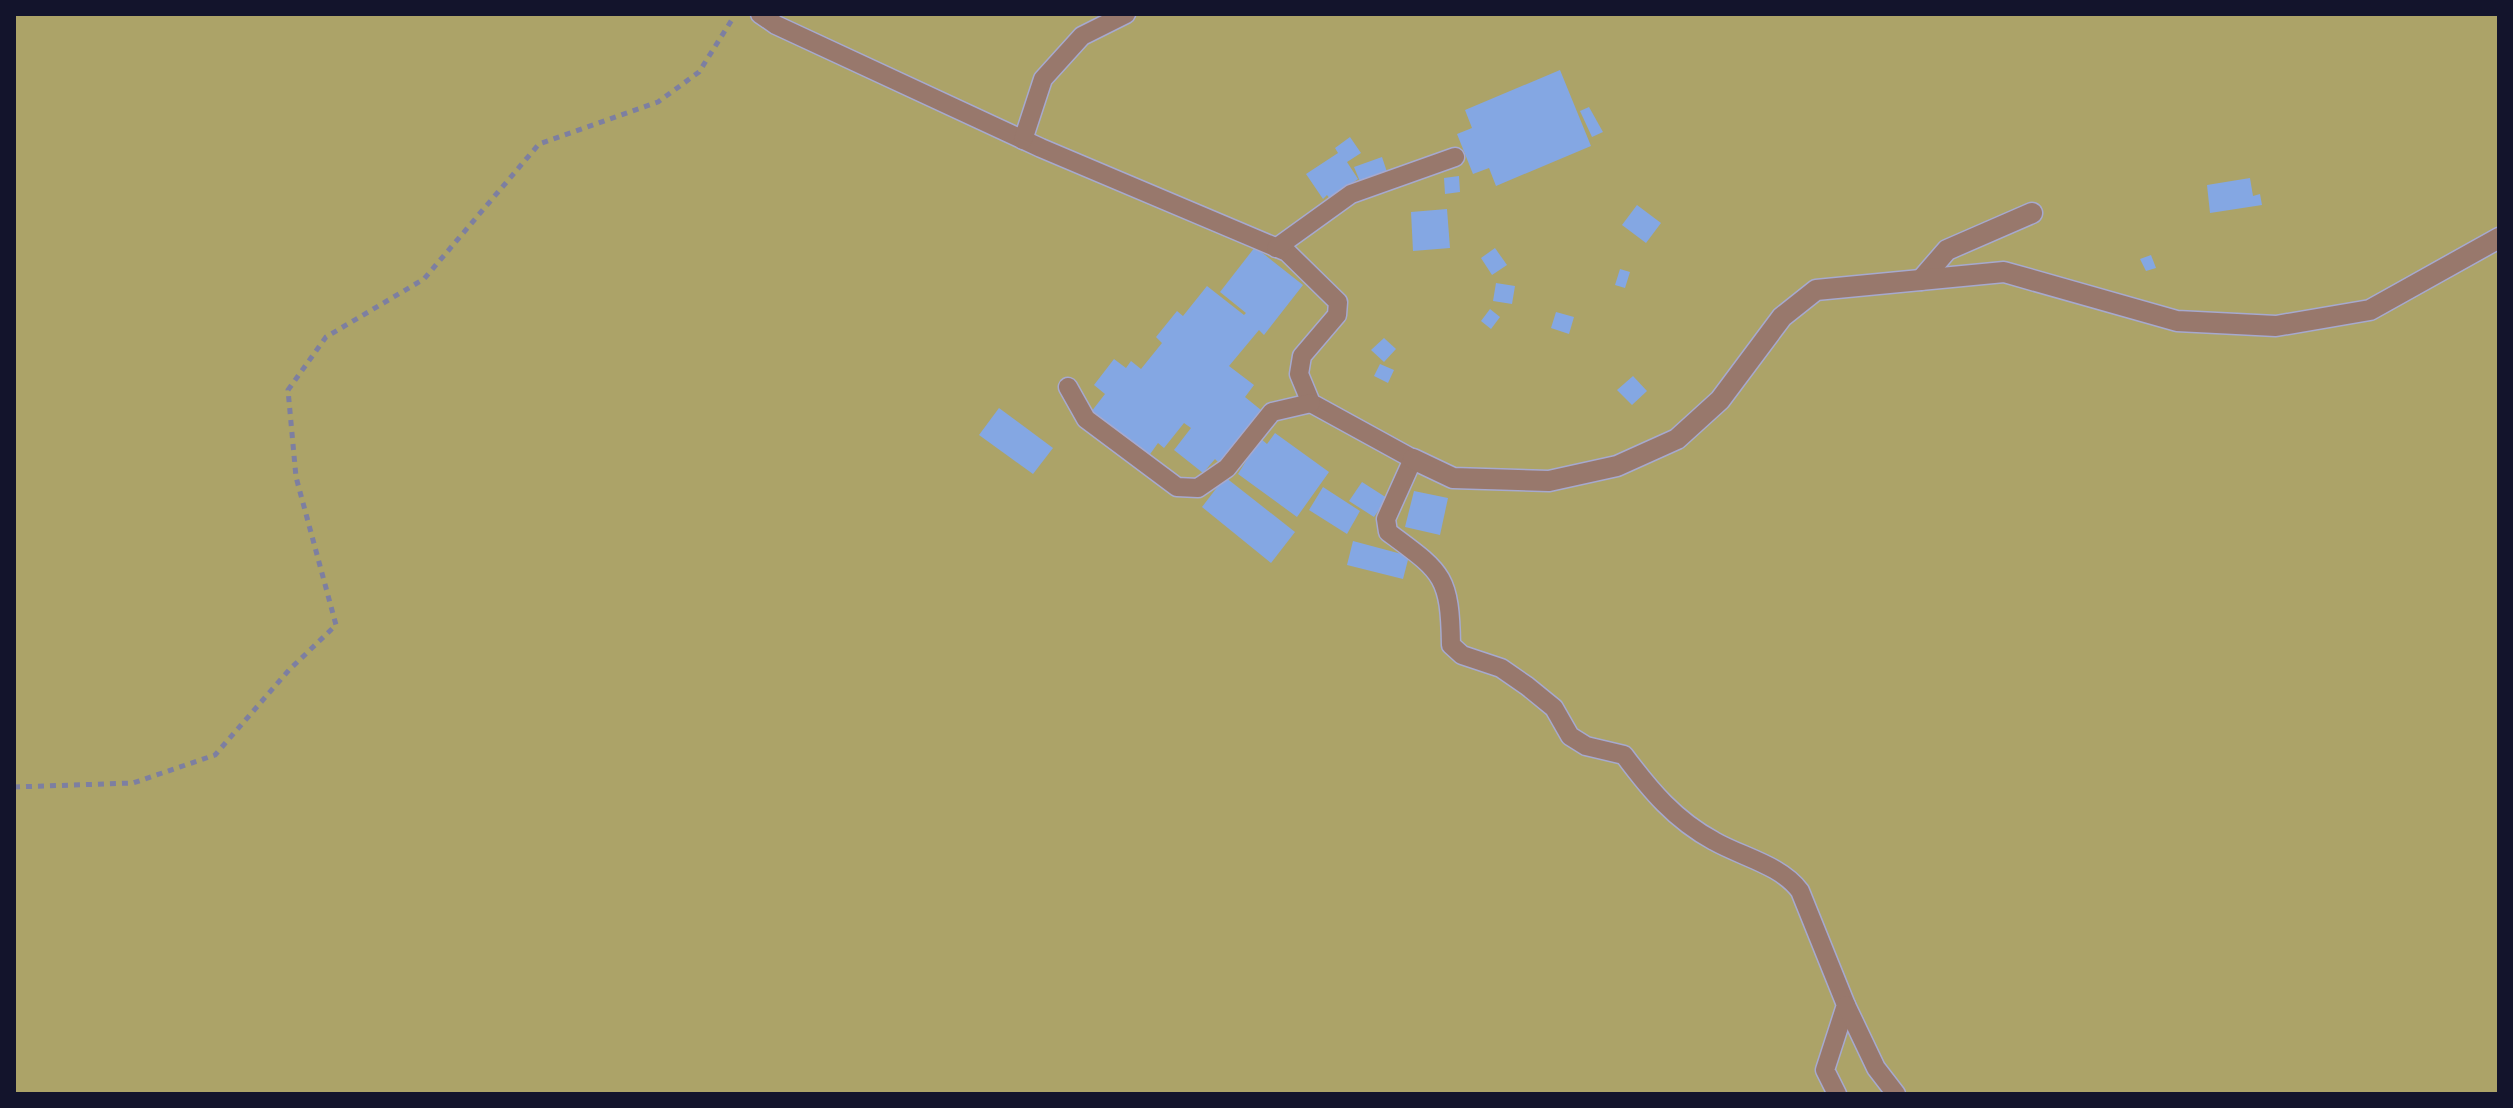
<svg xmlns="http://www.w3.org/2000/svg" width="2513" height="1108" font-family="'Noto Serif',serif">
  <rect width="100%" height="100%" fill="#c6caf3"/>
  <!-- green -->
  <rect fill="#aca368" x="14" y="14" width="2485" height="1080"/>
  <!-- building -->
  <g fill="#84a7e3">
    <polygon points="1560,70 1591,146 1496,186 1489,168 1473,174 1457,134 1472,128 1465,110"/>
    <polygon points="1589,107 1603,132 1592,137 1580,111"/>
    <polygon points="1350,137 1361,153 1347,162 1358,179 1330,199 1327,195 1323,199 1306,174 1338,153 1335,148"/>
    <polygon points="1382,157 1387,172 1361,184 1354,167"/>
    <polygon points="1459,176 1460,192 1445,194 1444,178"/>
    <polygon points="2250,178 2253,196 2260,194 2262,205 2210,213 2207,185"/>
    <polygon points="1637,205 1661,223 1646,243 1622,225"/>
    <polygon points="1447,209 1450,248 1413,251 1411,212"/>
    <polygon points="1255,247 1303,285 1264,335 1259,330 1229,366 1254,385 1245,397 1261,410 1219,463 1215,459 1203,473 1174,450 1191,428 1184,423 1164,448 1158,443 1148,457 1091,412 1105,394 1094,385 1114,359 1126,368 1131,361 1141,369 1162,343 1156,337 1177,311 1183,316 1207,286 1244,315 1246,313 1220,292"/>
    <polygon points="1495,248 1507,265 1492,275 1481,258"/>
    <polygon points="2151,255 2156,268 2146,271 2140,259"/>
    <polygon points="1620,269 1630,272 1625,288 1615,285"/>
    <polygon points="1496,283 1515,286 1512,304 1493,301"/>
    <polygon points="1490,309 1500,317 1491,329 1481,321"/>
    <polygon points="1556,312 1574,317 1569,334 1551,328"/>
    <polygon points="1384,338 1396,349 1384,362 1371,350"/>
    <polygon points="1380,364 1394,370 1388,383 1374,376"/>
    <polygon points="1633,376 1647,391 1632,405 1617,390"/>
    <polygon points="999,408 1053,448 1033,474 979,435"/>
    <polygon points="1275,433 1329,472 1297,517 1238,474 1260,438 1267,444"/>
    <polygon points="1225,477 1295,532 1271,563 1202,507"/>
    <polygon points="1362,482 1387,498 1374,517 1349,501"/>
    <polygon points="1323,487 1360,511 1347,534 1309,510"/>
    <polygon points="1414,491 1448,498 1440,535 1405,527"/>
    <polygon points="1353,541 1409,556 1403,579 1347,565"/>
  </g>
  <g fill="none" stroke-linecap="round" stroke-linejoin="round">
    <defs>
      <g id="lane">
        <path d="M760 14 776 25 1041 148 1287 252 1338 302 1337 315 1302 356 1299 374 1311 403 1413 459 1386 519 1388 532C1442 572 1450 575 1451 645L1462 655 1501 668 1527 686 1554 708 1570 736 1586 746 1624 755C1650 790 1675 820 1714 841 1742 857 1781 865 1800 891L1846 1005 1825 1070 1837 1094"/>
        <polyline points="1023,140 1043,79 1082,36 1126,14"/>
        <polyline points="1276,248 1351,194 1455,157"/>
        <polyline points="1068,387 1086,419 1177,487 1198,488 1227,468 1272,412 1311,403"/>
        <polyline points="1846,1005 1876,1068 1896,1094"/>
      </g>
      <g id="street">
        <polyline points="1921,280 1947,250 2032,213"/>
        <polyline points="1413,459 1453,478 1549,481 1617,466 1677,439 1720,400 1782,317 1816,290 2004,272 2177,321 2276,326 2370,310 2499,238"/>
      </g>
    </defs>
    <!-- lane casing -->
    <use href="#lane" stroke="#a6a9cf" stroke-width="21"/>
    <!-- street casing -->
    <use href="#street" stroke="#a6a9cf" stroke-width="23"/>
    <!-- path -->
    <polyline stroke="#7d7fa1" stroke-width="5" stroke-dasharray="6 6" stroke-linecap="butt" points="14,787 133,783 215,755 289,670 336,625 296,477 288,390 326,337 424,279 539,144 658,102 699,72 733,18"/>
    <!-- lane -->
    <use href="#lane" stroke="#98786c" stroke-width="18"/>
    <!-- street -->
    <use href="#street" stroke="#98786c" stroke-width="20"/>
  </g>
  <!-- border -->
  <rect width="2513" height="1108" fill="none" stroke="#13142c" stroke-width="32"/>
</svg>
